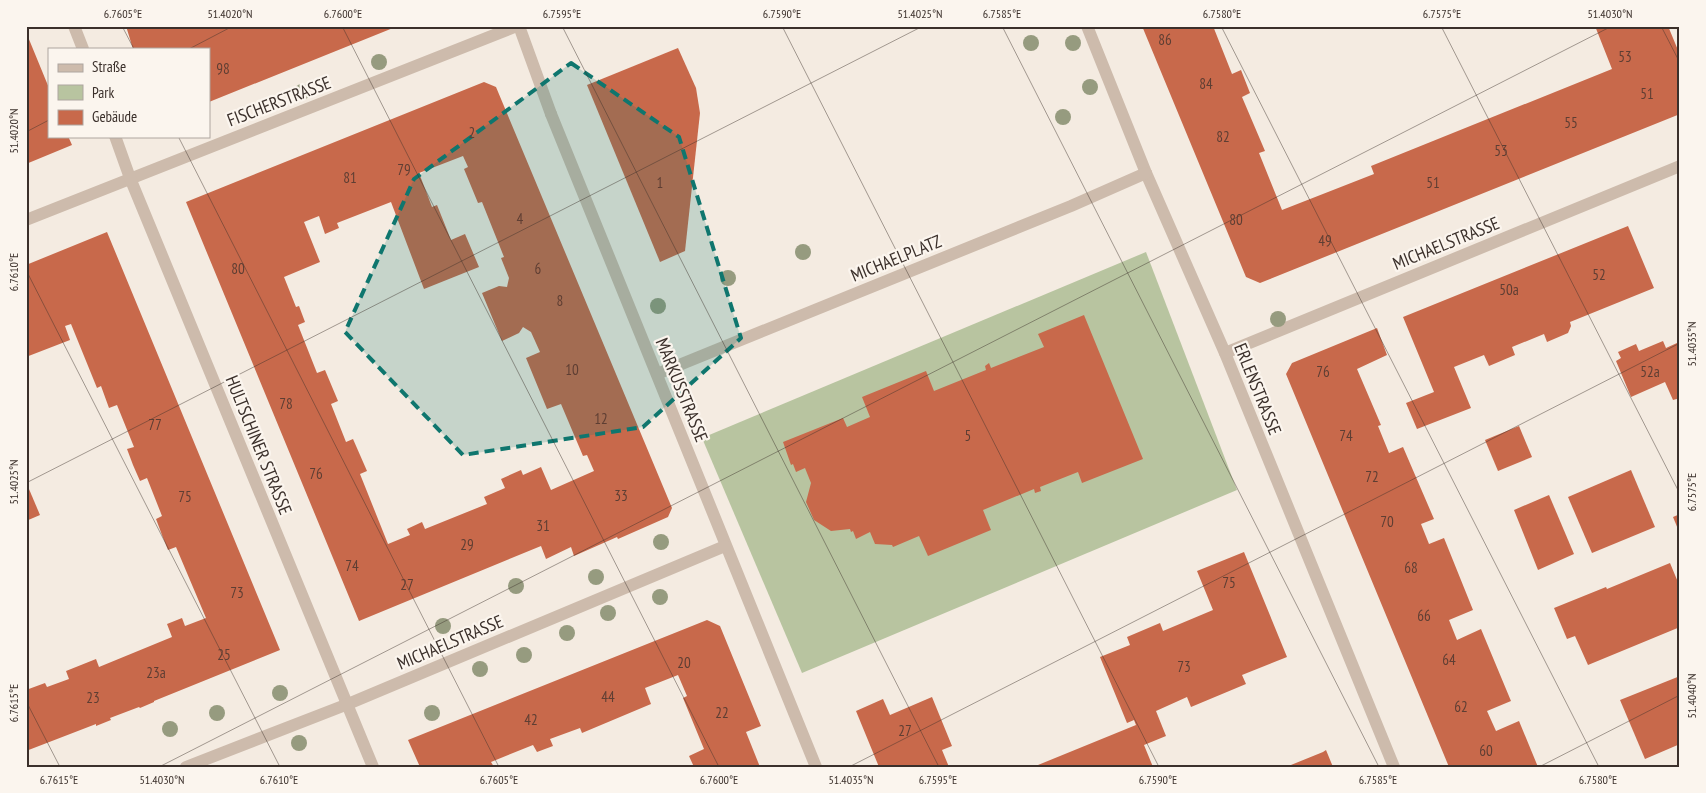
<svg xmlns="http://www.w3.org/2000/svg" width="1706" height="793" font-family="'PT Sans Narrow',sans-serif">
  <rect width="100%" height="100%" fill="#f4ebe1"/>
  <!-- green -->
  <polygon fill="#b8c4a0" points="1146,252 1237,490 802,673 702,438"/>
  <!-- building -->
  <g fill="#c8694b" fill-rule="evenodd">
    <polygon points="126,26 398,26 209,102 209,49 133,49"/>
    <polygon points="1142,26 1213,26 1232,74 1241,70 1250,93 1242,97 1265,151 1259,153 1282,210 1374,174 1371,166 1612,69 1595,26 1668,26 1680,55 1680,114 1260,283 1246,277"/>
    <polygon points="26,32 49,88 49,136 68,136 72,145 26,164"/>
    <polygon points="678,48 696,88 700,113 685,251 660,262 587,85"/>
    <path d="M484 82 496 87 672 508 668 517 618 539 617 537 574 556 571 547 546 559 541 546 359 621 186 202ZM463 156 468 167 464 169 478 203 482 202 504 257 501 258 509 278 507 287 499 286 482 293 502 341 519 333 523 327 531 332 540 352 526 358 547 409 561 404 583 456 587 455 594 471 551 490 541 467 523 475 521 470 501 479 505 488 484 497 487 504 425 529 422 522 407 529 410 535 388 544 360 474 367 471 353 439 346 442 331 404 338 401 325 370 317 373 298 325 305 322 299 306 296 307 284 277 320 262 304 222 319 216 325 234 339 228 337 223 391 202 424 289 479 267 465 234 451 240 437 205 432 207 419 173Z"/>
    <polygon points="1628,226 1654,288 1570,322 1571,326 1568,333 1547,342 1544,334 1512,347 1515,355 1489,366 1484,355 1454,367 1471,408 1417,429 1406,403 1434,392 1403,317"/>
    <polygon points="107,232 280,650 154,701 154,702 140,708 139,707 110,718 111,720 96,726 96,724 26,751 26,690 45,683 47,687 69,679 66,671 96,659 99,667 172,637 167,624 182,618 185,626 206,618 176,547 168,550 162,535 156,519 162,516 147,478 140,481 133,465 127,449 134,447 117,405 109,408 101,386 97,388 71,324 65,326 70,340 26,357 26,265"/>
    <polygon points="1084,315 1143,459 1082,483 1078,472 1040,487 1041,491 1035,493 1034,489 983,510 991,530 928,556 919,536 893,547 892,545 875,544 870,532 856,539 853,531 851,532 850,529 831,531 814,520 806,502 811,483 805,468 796,472 793,464 791,465 783,442 843,418 847,427 870,417 862,397 926,371 934,391 986,370 985,366 989,363 991,368 1044,347 1038,334"/>
    <polygon points="1377,328 1387,355 1357,369 1381,425 1378,426 1389,453 1403,447 1434,519 1421,524 1429,544 1444,538 1473,610 1449,620 1457,640 1481,629 1511,701 1487,711 1496,731 1519,721 1538,767 1449,767 1286,374 1292,363"/>
    <polygon points="1663,341 1666,348 1677,343 1680,350 1680,398 1673,400 1665,382 1631,397 1616,361 1621,358 1618,352 1636,344 1639,351"/>
    <polygon points="1519,426 1532,457 1498,471 1485,440"/>
    <polygon points="1631,470 1655,527 1592,553 1568,497"/>
    <polygon points="26,482 40,515 26,521"/>
    <polygon points="1549,495 1574,554 1538,570 1514,510"/>
    <polygon points="1680,514 1680,534 1673,517"/>
    <polygon points="1244,552 1287,657 1242,675 1246,684 1191,707 1187,697 1156,711 1166,736 1144,745 1153,767 1039,767 1038,765 1136,725 1134,720 1127,723 1100,657 1130,645 1127,637 1160,623 1163,631 1213,610 1197,571"/>
    <polygon points="1670,563 1680,587 1680,627 1588,665 1575,636 1567,639 1554,608 1606,587 1607,589"/>
    <polygon points="707,620 720,626 761,726 746,732 760,767 694,767 689,756 704,749 683,698 687,696 678,675 645,688 651,704 582,733 580,728 550,739 553,746 537,752 533,745 491,762 494,767 420,767 408,740"/>
    <polygon points="1680,676 1680,744 1645,759 1620,700"/>
    <polygon points="932,697 952,746 942,750 949,767 879,767 856,711 883,699 890,715"/>
    <polygon points="1326,750 1333,767 1286,767 1323,752"/>
  </g>
  <g fill="none" stroke-linecap="round" stroke-linejoin="round">
    <!-- pedestrian -->
    <g stroke="#cdbbac" stroke-width="12">
      <polyline points="519,26 551,114"/>
      <polyline points="26,220 517,26"/>
    </g>
    <!-- minor -->
    <g stroke="#cdbbac" stroke-width="12">
      <polyline points="74,26 83,49"/>
      <polyline points="1087,26 1146,173 1225,353 1394,767"/>
      <polyline points="551,114 816,767"/>
      <polyline points="115,136 130,178 373,767"/>
      <polyline points="1225,353 1680,166"/>
      <polyline points="657,374 1071,206 1146,173"/>
      <polyline points="186,767 348,704 725,546"/>
    </g>
  </g>
  <!-- trees -->
  <g fill="#969b7f">
    <circle cx="1031" cy="43" r="8"/>
    <circle cx="1073" cy="43" r="8"/>
    <circle cx="379" cy="62" r="8"/>
    <circle cx="1090" cy="87" r="8"/>
    <circle cx="302" cy="92" r="8"/>
    <circle cx="1063" cy="117" r="8"/>
    <circle cx="803" cy="252" r="8"/>
    <circle cx="728" cy="278" r="8"/>
    <circle cx="658" cy="306" r="8"/>
    <circle cx="1278" cy="319" r="8"/>
    <circle cx="661" cy="542" r="8"/>
    <circle cx="596" cy="577" r="8"/>
    <circle cx="516" cy="586" r="8"/>
    <circle cx="660" cy="597" r="8"/>
    <circle cx="608" cy="613" r="8"/>
    <circle cx="443" cy="626" r="8"/>
    <circle cx="567" cy="633" r="8"/>
    <circle cx="524" cy="655" r="8"/>
    <circle cx="480" cy="669" r="8"/>
    <circle cx="280" cy="693" r="8"/>
    <circle cx="217" cy="713" r="8"/>
    <circle cx="432" cy="713" r="8"/>
    <circle cx="170" cy="729" r="8"/>
    <circle cx="299" cy="743" r="8"/>
  </g>
  <!-- marked area -->
  <path fill="#0f766e" fill-opacity="0.2" stroke="#0f766e" stroke-width="4" stroke-dasharray="10 6" stroke-linejoin="round" d="M571 63 679 137 741 338 643 427 463 455 345 332 414 179Z"/>
  <!-- ticks -->
  <path fill="none" stroke="#3b302b" stroke-width="1" stroke-opacity="0.45" d="M122 26 134 49M342 26 719 767M562 26 939 767M782 26 1159 767M1002 26 1379 767M1221 26 1599 767M1441 26 1680 494M1661 26 1680 63M189 49 233 26M26 132 49 120M178 136 499 767M26 270 280 767M26 483 923 26M26 701 60 767M159 767 1612 26M849 767 1680 343M1539 767 1680 695"/>
  <g text-anchor="middle" dominant-baseline="central" stroke-width="4.5" stroke-linejoin="round" paint-order="stroke">
    <!-- number labels -->
    <g font-size="15" fill="#5e3e33">
      <text x="1165" y="39">86</text>
      <text x="1625" y="56">53</text>
      <text x="223" y="68">98</text>
      <text x="1206" y="83">84</text>
      <text x="1647" y="93">51</text>
      <text x="1571" y="122">55</text>
      <text x="472" y="132">2</text>
      <text x="1223" y="136">82</text>
      <text x="1501" y="150">53</text>
      <text x="404" y="169">79</text>
      <text x="350" y="177">81</text>
      <text x="660" y="182">1</text>
      <text x="1433" y="182">51</text>
      <text x="520" y="218">4</text>
      <text x="1236" y="219">80</text>
      <text x="1325" y="240">49</text>
      <text x="238" y="268">80</text>
      <text x="538" y="268">6</text>
      <text x="1599" y="274">52</text>
      <text x="1509" y="289">50a</text>
      <text x="560" y="300">8</text>
      <text x="572" y="369">10</text>
      <text x="1323" y="371">76</text>
      <text x="1650" y="371">52a</text>
      <text x="286" y="403">78</text>
      <text x="601" y="418">12</text>
      <text x="155" y="424">77</text>
      <text x="968" y="435">5</text>
      <text x="1346" y="435">74</text>
      <text x="316" y="473">76</text>
      <text x="1372" y="476">72</text>
      <text x="621" y="495">33</text>
      <text x="185" y="496">75</text>
      <text x="1387" y="521">70</text>
      <text x="543" y="525">31</text>
      <text x="467" y="544">29</text>
      <text x="352" y="565">74</text>
      <text x="1411" y="567">68</text>
      <text x="1229" y="582">75</text>
      <text x="407" y="584">27</text>
      <text x="237" y="592">73</text>
      <text x="1424" y="615">66</text>
      <text x="224" y="654">25</text>
      <text x="1449" y="659">64</text>
      <text x="684" y="662">20</text>
      <text x="1184" y="666">73</text>
      <text x="156" y="672">23a</text>
      <text x="608" y="696">44</text>
      <text x="93" y="697">23</text>
      <text x="1461" y="706">62</text>
      <text x="722" y="712">22</text>
      <text x="531" y="719">42</text>
      <text x="905" y="730">27</text>
      <text x="1486" y="750">60</text>
    </g>
    <!-- street labels -->
    <g font-size="18" fill="#3b302b" stroke="#fbf5ee">
      <text transform="translate(279 101) rotate(-21)">FISCHERSTRASSE</text>
      <text transform="translate(1446 243) rotate(-22)">MICHAELSTRASSE</text>
      <text transform="translate(896 258) rotate(-22)">MICHAELPLATZ</text>
      <text transform="translate(1258 389) rotate(68)">ERLENSTRASSE</text>
      <text transform="translate(682 390) rotate(68)">MARKUSSTRASSE</text>
      <text transform="translate(259 445) rotate(68)">HULTSCHINER STRASSE</text>
      <text transform="translate(450 642) rotate(-23)">MICHAELSTRASSE</text>
    </g>
  </g>
  <!-- border -->
  <rect width="1706" height="793" fill="none" stroke="#fbf5ee" stroke-width="55"/>
  <!-- legend -->
  <rect x="48" y="48" width="162" height="90" fill="#fbf5ee" stroke="#aea6a0"/>
  <rect x="58" y="64" width="25" height="8" fill="#cdbbac" stroke="#aea6a0"/>
  <text x="92" y="72" font-size="15" fill="#3b302b">Straße</text>
  <rect x="58" y="85" width="25" height="15" fill="#b8c4a0" stroke="#aea6a0"/>
  <text x="92" y="98" font-size="15" fill="#3b302b">Park</text>
  <rect x="58" y="110" width="25" height="15" fill="#c8694b" stroke="#aea6a0"/>
  <text x="92" y="122" font-size="15" fill="#3b302b">Gebäude</text>
  <rect x="28" y="28" width="1650" height="738" fill="none" stroke="#3b302b" stroke-width="2"/>
  <g font-size="12" text-anchor="middle" fill="#3b302b">
    <text x="123" y="18">6.7605°E</text>
    <text x="230" y="18">51.4020°N</text>
    <text x="343" y="18">6.7600°E</text>
    <text x="562" y="18">6.7595°E</text>
    <text x="782" y="18">6.7590°E</text>
    <text x="920" y="18">51.4025°N</text>
    <text x="1002" y="18">6.7585°E</text>
    <text x="1222" y="18">6.7580°E</text>
    <text x="1442" y="18">6.7575°E</text>
    <text x="1610" y="18">51.4030°N</text>
    <text transform="translate(14 131) rotate(-90)" y="4">51.4020°N</text>
    <text transform="translate(14 272) rotate(-90)" y="4">6.7610°E</text>
    <text transform="translate(1692 344) rotate(-90)" y="4">51.4035°N</text>
    <text transform="translate(14 482) rotate(-90)" y="4">51.4025°N</text>
    <text transform="translate(1692 492) rotate(-90)" y="4">6.7575°E</text>
    <text transform="translate(1692 696) rotate(-90)" y="4">51.4040°N</text>
    <text transform="translate(14 703) rotate(-90)" y="4">6.7615°E</text>
    <text x="59" y="784">6.7615°E</text>
    <text x="162" y="784">51.4030°N</text>
    <text x="279" y="784">6.7610°E</text>
    <text x="499" y="784">6.7605°E</text>
    <text x="719" y="784">6.7600°E</text>
    <text x="851" y="784">51.4035°N</text>
    <text x="938" y="784">6.7595°E</text>
    <text x="1158" y="784">6.7590°E</text>
    <text x="1378" y="784">6.7585°E</text>
    <text x="1598" y="784">6.7580°E</text>
  </g>
</svg>
